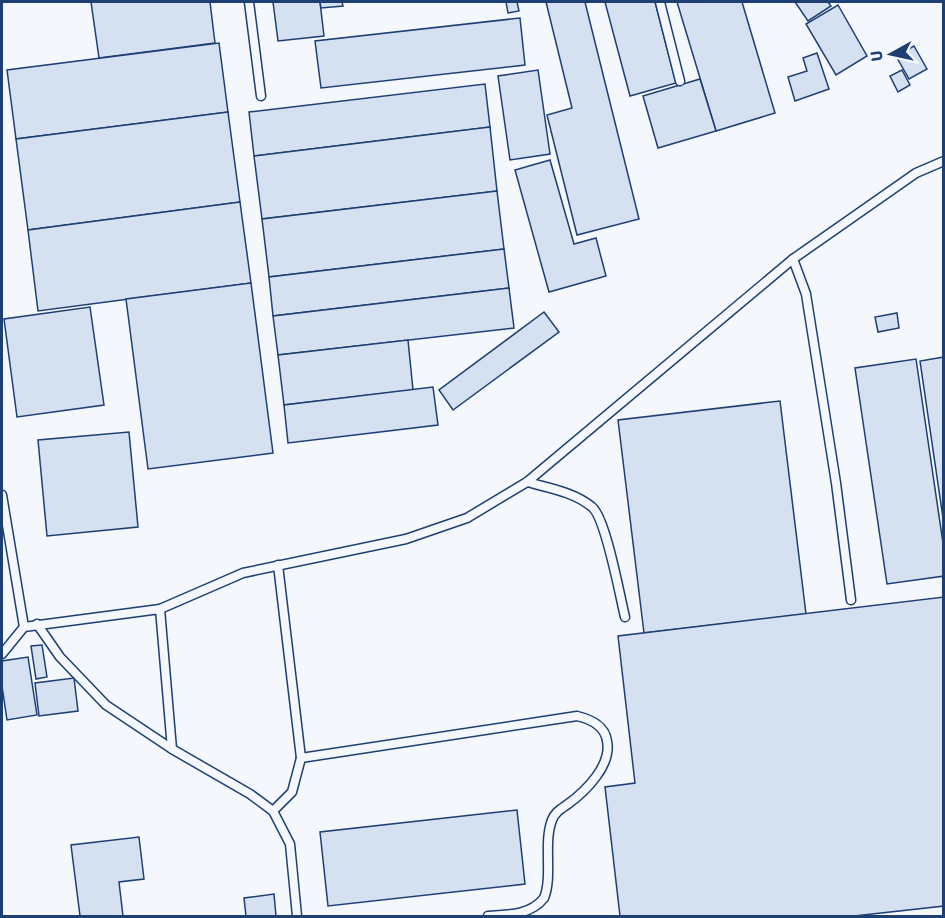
<svg xmlns="http://www.w3.org/2000/svg" width="945" height="918" font-family="Signika,sans-serif">
  <rect width="100%" height="100%" fill="#f4f7fb"/>
  <!-- building -->
  <g fill="#d5e0f0" stroke="#1d3f73" stroke-width="1.5">
    <polygon points="91,2 210,2 215,43 99,58"/>
    <polygon points="273,2 320,2 324,36 278,41"/>
    <polygon points="320,2 342,2 343,6 321,8"/>
    <polygon points="506,2 517,2 519,11 508,13"/>
    <polygon points="546,2 585,2 639,219 577,235 547,115 572,108"/>
    <polygon points="605,2 655,2 676,83 630,96"/>
    <polygon points="677,2 742,2 775,113 716,131"/>
    <polygon points="795,2 828,2 831,6 808,21"/>
    <polygon points="838,5 867,56 836,75 806,24"/>
    <polygon points="520,18 525,65 321,88 315,41"/>
    <polygon points="219,43 228,112 16,139 7,70"/>
    <polygon points="914,46 927,69 909,79 896,56"/>
    <polygon points="817,53 829,89 795,101 788,77 807,71 803,58"/>
    <polygon points="538,70 550,154 510,160 498,76"/>
    <polygon points="902,70 910,85 898,92 890,76"/>
    <polygon points="700,79 716,131 658,148 643,96"/>
    <polygon points="485,84 490,127 254,156 249,112"/>
    <polygon points="228,112 240,202 28,230 16,139"/>
    <polygon points="490,127 497,191 262,219 254,156"/>
    <polygon points="550,160 574,244 596,238 606,276 549,292 515,170"/>
    <polygon points="497,191 504,249 269,277 262,219"/>
    <polygon points="240,202 251,283 38,311 28,230"/>
    <polygon points="504,249 509,288 273,316 269,277"/>
    <polygon points="251,283 273,453 148,469 126,299"/>
    <polygon points="509,288 514,328 278,355 273,316"/>
    <polygon points="90,307 104,405 17,417 4,319"/>
    <polygon points="544,312 559,332 453,410 439,390"/>
    <polygon points="897,313 899,328 878,332 875,317"/>
    <polygon points="408,340 413,390 284,405 278,355"/>
    <polygon points="944,357 944,525 920,361"/>
    <polygon points="916,359 944,550 944,576 887,584 855,368"/>
    <polygon points="433,387 438,425 288,443 284,405"/>
    <polygon points="780,401 806,614 644,633 618,420"/>
    <polygon points="129,432 138,527 47,536 38,440"/>
    <polygon points="944,597 944,906 854,916 620,916 605,787 635,783 618,636"/>
    <polygon points="42,645 47,677 36,679 31,646"/>
    <polygon points="28,657 37,715 7,720 2,686 2,661"/>
    <polygon points="74,678 78,711 39,716 35,683"/>
    <polygon points="517,810 525,884 328,906 320,832"/>
    <polygon points="139,837 144,879 119,882 123,916 80,916 71,845"/>
    <polygon points="274,894 276,916 246,916 244,898"/>
  </g>
  <g fill="none" stroke-linecap="round" stroke-linejoin="round">
    <defs>
      <g id="lane">
        <polyline points="249,2 261,96"/>
        <polyline points="660,2 680,81"/>
        <polyline points="793,259 806,294 836,483 851,600"/>
        <path d="M527 482C549 488 574 492 592 507 606 518 620 597 625 617"/>
        <polyline points="2,495 24,627"/>
        <polyline points="160,609 243,573 406,539 467,518 527,482 793,259 916,173 944,161"/>
        <polyline points="37,624 60,657 106,705 172,749"/>
        <polyline points="2,654 24,627 160,609 172,749 250,794 273,811 290,844 297,916"/>
        <path d="M301 758 577 716C590 719 605 726 607 741 612 765 586 791 568 804 561 809 555 812 552 820 543 843 553 876 544 898 531 915 508 915 488 916"/>
        <polyline points="273,811 292,792 301,758 278,565"/>
      </g>
    </defs>
    <!-- lane casing -->
    <use href="#lane" stroke="#1d3f73" stroke-width="11"/>
    <!-- lane -->
    <use href="#lane" stroke="#f4f7fb" stroke-width="8"/>
  </g>
  <!-- border -->
  <rect width="945" height="918" fill="none" stroke="#1d3f73" stroke-width="6"/>
  <!-- north arrow -->
  <g transform="translate(891 54) rotate(262)" stroke="#f4f7fb" stroke-width="4.5" paint-order="stroke">
  <path d="M0-4.5L10 22L0 15L-10 22Z" fill="#1d3f73"/>
  <text y="-9" font-size="16" font-weight="bold" text-anchor="middle" fill="#1d3f73">U</text>
  </g>
</svg>
